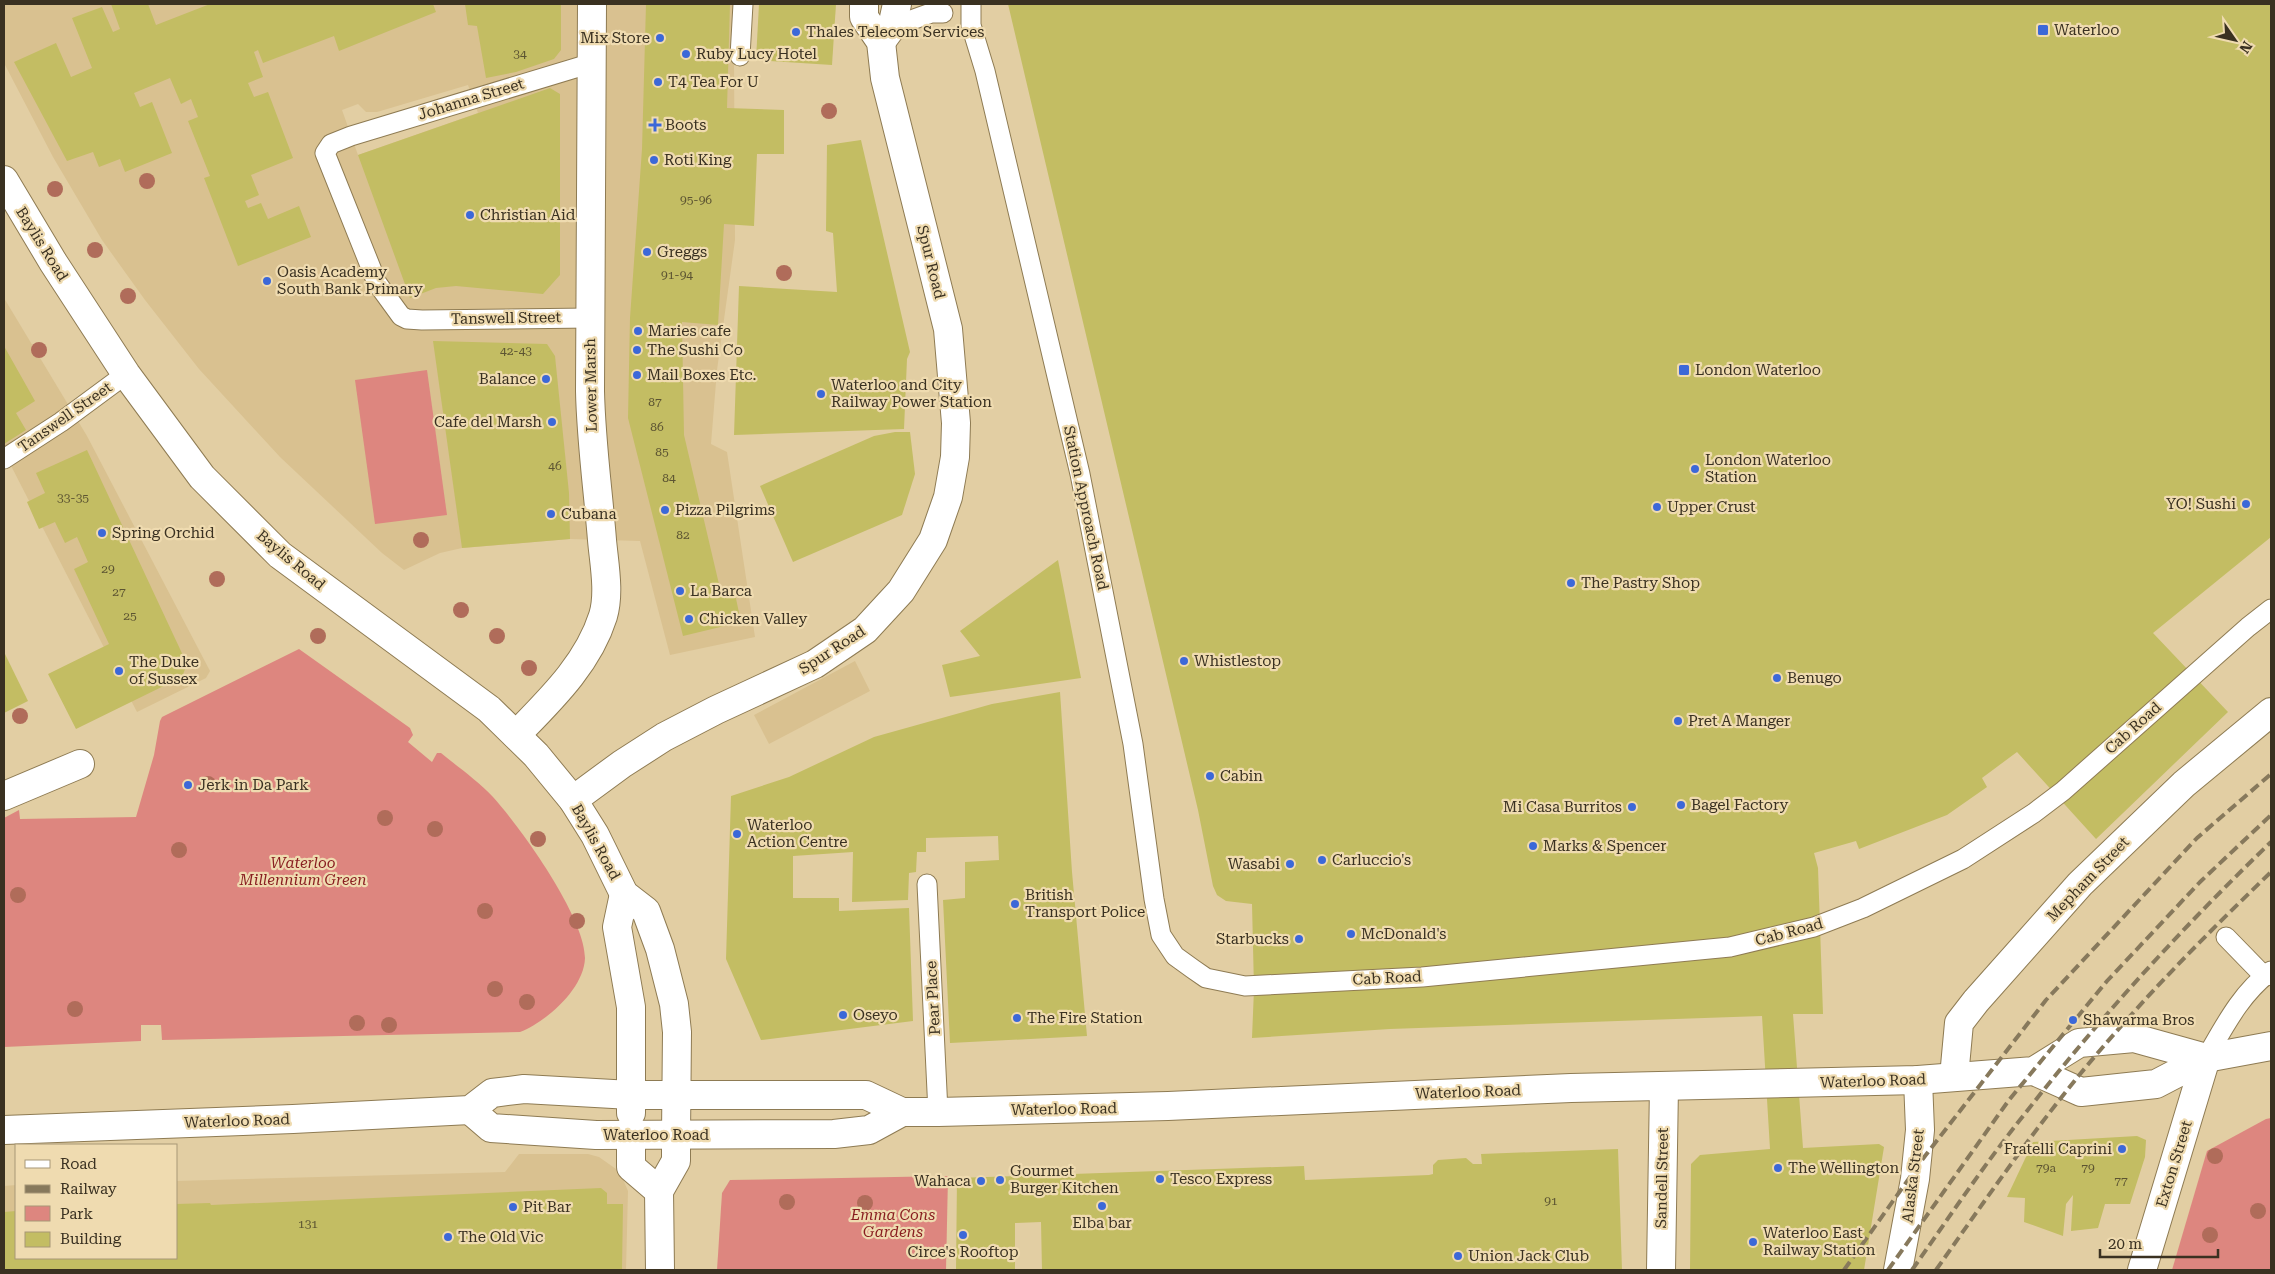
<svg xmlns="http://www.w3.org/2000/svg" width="2275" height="1274" font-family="'Roboto Serif',serif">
  <rect width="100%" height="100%" fill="#e2cea3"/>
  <!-- built -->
  <g fill="#d9c190" fill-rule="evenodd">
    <path d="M4 4H736L734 56 735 240 717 370 711 444 727 452 755 637 670 655 640 541 570 539 462 548 440 553 404 570 382 553 280 457 199 369 145 300 102 240 53 157 4 63ZM468 85 478 113 358 155 342 110 358 104 366 112H377Z"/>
    <polygon points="4,298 87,436 210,671 206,678 137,712 4,452"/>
    <polygon points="855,661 870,691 769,744 754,715"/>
    <polygon points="519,1154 588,1154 599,1157 616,1169 622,1177 628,1191 626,1270 4,1270 4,1186 16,1185 16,1258 176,1258 176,1181 505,1172"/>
  </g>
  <!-- green -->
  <g fill="#dd867f">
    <polygon points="427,370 447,515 375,524 355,380"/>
    <path d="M299 649 410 728 413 735 408 742 432 762 437 753H441C458 767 478 781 493 797 521 828 585 917 585 958 584 989 546 1022 520 1032L162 1040 161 1025H141V1041L4 1047V818L19 810 20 819 136 817 154 755 160 721 162 717Z"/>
    <polygon points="2271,1118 2271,1270 2172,1270 2207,1151 2266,1119"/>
    <polygon points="948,1176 946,1270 717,1270 722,1193 730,1180"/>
  </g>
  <!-- building -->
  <g fill="#c3bd63">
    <polygon points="111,4 148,4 156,25 210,4 433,4 436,12 339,51 334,36 263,63 258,50 254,52 263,77 248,83 254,97 268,92 293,158 251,175 259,195 245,201 248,208 261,203 268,219 299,206 311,237 238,266 204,178 210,176 188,121 198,117 191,99 181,104 170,78 134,93 140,107 152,102 172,153 125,172 120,159 99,167 93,152 67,161 14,62 56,43 71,77 92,68 72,18 102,7 113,32 120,29"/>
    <polygon points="465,4 561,4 561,50 554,59 516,72 486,78 477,26 468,25"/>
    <polygon points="646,4 730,4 727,108 784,110 784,154 757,154 754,226 724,224 718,325 682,322 684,435 722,597 735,594 741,622 683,636 628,418 630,318 642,149"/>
    <polygon points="759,4 836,4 832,65 756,60"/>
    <polygon points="1008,4 2271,4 2271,537 2153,633 2228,712 2096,839 2017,752 1982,778 1987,787 1947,815 1859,849 1856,841 1814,853 1818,868 1823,1014 1793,1014 1803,1148 1879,1144 1884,1147 1864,1270 1690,1270 1691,1164 1700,1155 1770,1149 1762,1016 1390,1029 1252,1038 1254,989 1252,904 1226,901 1217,895 1213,886 1198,810"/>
    <polygon points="550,88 560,94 560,275 543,294 456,286 436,288 410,298 358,155"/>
    <polygon points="861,140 910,352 907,359 904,429 734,435 739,286 837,292 833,233 826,231 827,145"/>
    <polygon points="433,341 547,344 555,356 569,493 570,539 462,548"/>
    <polygon points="4,346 35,401 16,413 26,430 4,444"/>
    <polygon points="895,432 910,432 915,474 902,515 793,562 760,486 874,436"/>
    <polygon points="87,450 187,664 182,677 76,729 48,674 109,644 74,569 88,562 77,537 65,543 55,522 39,529 27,502 45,493 36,473"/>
    <polygon points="1058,560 1081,678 950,697 942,665 980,656 960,631"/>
    <polygon points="4,652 28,701 4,713"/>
    <polygon points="1060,692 1072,872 1087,1036 950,1043 943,900 965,898 965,862 999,860 998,836 926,838 926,852 917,852 916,872 909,873 908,900 852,902 853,852 793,856 793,898 839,898 839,911 909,908 913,1021 761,1040 726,959 731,796 789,777 874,737 992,704"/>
    <polygon points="2137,1136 2146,1140 2145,1157 2130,1204 2105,1204 2098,1228 2071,1231 2073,1195 2066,1204 2063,1236 2024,1222 2025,1198 2007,1197 2033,1142"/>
    <polygon points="1618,1149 1622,1270 1042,1270 1041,1222 1015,1223 1015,1270 956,1270 957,1178 1304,1166 1305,1180 1429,1175 1433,1174 1433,1165 1438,1160 1466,1158 1473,1164 1482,1164 1481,1154"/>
    <polygon points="601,1188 607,1193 607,1204 623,1204 622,1270 4,1270 4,1212 16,1211 16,1258 176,1258 176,1204 210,1203 211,1205"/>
  </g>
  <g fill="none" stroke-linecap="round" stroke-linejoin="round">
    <defs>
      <g id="lane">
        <polyline points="971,4 971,25 985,71 1080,474 1133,744 1154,899 1161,935 1175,956 1193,969 1206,978 1245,986 1422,977 1730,947 1814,927 1863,908 1963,859 2034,813 2063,791 2248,627 2271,609"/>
        <polyline points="892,27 931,13 943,13"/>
        <polyline points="740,56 743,4"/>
        <polyline points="590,318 422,320 407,319 401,316 377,283 325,153 331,144 351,136 592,63"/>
        <polyline points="4,459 61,422 126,374"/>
        <polyline points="927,884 938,1112"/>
        <polyline points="2226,937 2264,976 2271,975"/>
        <path d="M2206 1058C2224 1027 2241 993 2271 971"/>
      </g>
      <g id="street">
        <polyline points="881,42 892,27 897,4"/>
        <path d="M516 735C550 700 588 664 603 616 610 593 604 563 602 540 598 490 591 441 590 391L592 4"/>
        <polyline points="4,796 80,764"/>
        <polyline points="573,800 622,764 664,737 716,710 815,664 865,630 901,591 933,540 948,497 955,457 956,423 948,329 885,78 881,42 864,17 864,4"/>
        <polyline points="1954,1077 1959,1023 1976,1001 2080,884 2184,784 2271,712"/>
        <polyline points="631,1135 631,1167 659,1191"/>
        <polyline points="660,1270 659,1191 676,1161 676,1135"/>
        <polyline points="1661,1270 1664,1086"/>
        <polyline points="1898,1270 1915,1179 1920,1130 1918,1080"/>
        <polyline points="2142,1270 2206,1058"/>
      </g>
      <g id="primary">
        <polyline points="4,180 53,262 126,374 202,477 280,555 489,709 536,755 573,800 595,835 624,894 646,911 660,949 674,1004 677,1032 676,1135"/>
        <polyline points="624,894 617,927 631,1007 631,1113"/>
        <polyline points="2034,1071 2081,1092 2156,1084 2206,1058 2271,1046"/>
        <polyline points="470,1110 491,1128 596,1135 834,1134 869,1130 902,1112"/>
        <polyline points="4,1130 293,1119 470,1110 492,1093 524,1089 631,1095 866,1095 902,1112 938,1112 1168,1106 1571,1088 1918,1080 2034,1071 2079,1043 2134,1038 2206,1058"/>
      </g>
    </defs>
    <!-- lane casing -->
    <use href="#lane" stroke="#8e7b53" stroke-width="21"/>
    <!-- street casing -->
    <use href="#street" stroke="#8e7b53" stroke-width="30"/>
    <!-- primary casing -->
    <use href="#primary" stroke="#8e7b53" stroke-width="30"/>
    <!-- lane -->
    <use href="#lane" stroke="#fff" stroke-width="19"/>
    <!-- street -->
    <use href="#street" stroke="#fff" stroke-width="28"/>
    <!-- primary -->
    <use href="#primary" stroke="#fff" stroke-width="28"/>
    <!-- rail -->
    <g stroke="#87795c" stroke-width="4" stroke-dasharray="10 5" stroke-linecap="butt">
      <polyline points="1844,1270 1925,1156 2046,1000 2197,838 2271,774"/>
      <polyline points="1888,1270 2009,1100 2107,981 2200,882 2271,815"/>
      <path d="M1912 1270C1950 1216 1986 1162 2027 1111 2102 1015 2184 926 2271 842"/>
      <path d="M1936 1270C1993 1189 2050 1106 2116 1032 2165 976 2218 923 2271 872"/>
    </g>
  </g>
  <!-- trees -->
  <g fill="#b06c5a">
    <circle cx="829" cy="111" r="8"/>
    <circle cx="147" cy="181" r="8"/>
    <circle cx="55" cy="189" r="8"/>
    <circle cx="95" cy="250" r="8"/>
    <circle cx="784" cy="273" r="8"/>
    <circle cx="128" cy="296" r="8"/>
    <circle cx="39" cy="350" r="8"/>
    <circle cx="421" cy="540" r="8"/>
    <circle cx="217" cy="579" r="8"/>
    <circle cx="461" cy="610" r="8"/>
    <circle cx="318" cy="636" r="8"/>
    <circle cx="497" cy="636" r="8"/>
    <circle cx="529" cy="668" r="8"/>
    <circle cx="20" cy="716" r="8"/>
    <circle cx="208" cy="784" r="8"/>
    <circle cx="385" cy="818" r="8"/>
    <circle cx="435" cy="829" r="8"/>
    <circle cx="538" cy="839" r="8"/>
    <circle cx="179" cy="850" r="8"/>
    <circle cx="18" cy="895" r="8"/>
    <circle cx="485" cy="911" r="8"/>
    <circle cx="577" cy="921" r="8"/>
    <circle cx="495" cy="989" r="8"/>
    <circle cx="527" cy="1002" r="8"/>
    <circle cx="75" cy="1009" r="8"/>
    <circle cx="357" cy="1023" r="8"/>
    <circle cx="389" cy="1025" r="8"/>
    <circle cx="2215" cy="1156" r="8"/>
    <circle cx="787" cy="1202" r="8"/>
    <circle cx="865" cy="1203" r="8"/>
    <circle cx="2258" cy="1211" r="8"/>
    <circle cx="2210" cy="1235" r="8"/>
  </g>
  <!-- markers -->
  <g fill="#3c68d8" stroke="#efdbb0" stroke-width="2">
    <rect x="2037" y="24" width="12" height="12" rx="2.5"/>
    <circle cx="796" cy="32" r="5"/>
    <circle cx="660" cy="38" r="5"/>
    <circle cx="686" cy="54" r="5"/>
    <circle cx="658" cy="82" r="5"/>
    <path d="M652.5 117.5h5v5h5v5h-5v5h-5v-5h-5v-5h5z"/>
    <circle cx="654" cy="160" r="5"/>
    <circle cx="470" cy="215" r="5"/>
    <circle cx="647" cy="252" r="5"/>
    <circle cx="267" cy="281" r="5"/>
    <circle cx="638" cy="331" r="5"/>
    <circle cx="637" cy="350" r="5"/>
    <rect x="1678" y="364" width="12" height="12" rx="2.5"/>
    <circle cx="637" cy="375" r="5"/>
    <circle cx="546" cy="379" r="5"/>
    <circle cx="821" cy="394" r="5"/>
    <circle cx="552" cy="422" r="5"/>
    <circle cx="1695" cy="469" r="5"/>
    <circle cx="2246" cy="504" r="5"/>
    <circle cx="1657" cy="507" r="5"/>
    <circle cx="665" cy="510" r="5"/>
    <circle cx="551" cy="514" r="5"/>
    <circle cx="102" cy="533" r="5"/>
    <circle cx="1571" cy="583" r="5"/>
    <circle cx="680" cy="591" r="5"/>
    <circle cx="689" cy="619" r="5"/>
    <circle cx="1184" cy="661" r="5"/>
    <circle cx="119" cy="671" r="5"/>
    <circle cx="1777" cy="678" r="5"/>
    <circle cx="1678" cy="721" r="5"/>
    <circle cx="1210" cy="776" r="5"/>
    <circle cx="188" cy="785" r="5"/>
    <circle cx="1681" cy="805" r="5"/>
    <circle cx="1632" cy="807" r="5"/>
    <circle cx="737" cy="834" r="5"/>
    <circle cx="1533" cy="846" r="5"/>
    <circle cx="1322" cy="860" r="5"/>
    <circle cx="1290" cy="864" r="5"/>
    <circle cx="1015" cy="904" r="5"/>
    <circle cx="1351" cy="934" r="5"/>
    <circle cx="1299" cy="939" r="5"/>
    <circle cx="843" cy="1015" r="5"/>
    <circle cx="1017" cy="1018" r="5"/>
    <circle cx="2073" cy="1020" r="5"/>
    <circle cx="2122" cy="1149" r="5"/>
    <circle cx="1778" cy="1168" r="5"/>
    <circle cx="1160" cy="1179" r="5"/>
    <circle cx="1000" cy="1180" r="5"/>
    <circle cx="981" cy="1181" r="5"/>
    <circle cx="1102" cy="1206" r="5"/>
    <circle cx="513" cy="1207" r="5"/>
    <circle cx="963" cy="1235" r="5"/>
    <circle cx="448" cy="1237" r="5"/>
    <circle cx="1753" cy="1242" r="5"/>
    <circle cx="1458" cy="1256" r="5"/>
  </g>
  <g text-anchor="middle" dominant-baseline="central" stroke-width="4.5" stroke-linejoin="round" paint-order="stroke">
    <!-- number labels -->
    <g font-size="12" fill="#5c5432">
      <text x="520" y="54">34</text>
      <text x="696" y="200">95-96</text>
      <text x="677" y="275">91-94</text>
      <text x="516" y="351">42-43</text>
      <text x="655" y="402">87</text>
      <text x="657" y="427">86</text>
      <text x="662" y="452">85</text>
      <text x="555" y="466">46</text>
      <text x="669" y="478">84</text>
      <text x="73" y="498">33-35</text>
      <text x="683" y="535">82</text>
      <text x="108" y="569">29</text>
      <text x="119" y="592">27</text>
      <text x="130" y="616">25</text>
      <text x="2046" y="1168">79a</text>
      <text x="2088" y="1168">79</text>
      <text x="2121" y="1181">77</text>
      <text x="1551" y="1201">91</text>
      <text x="308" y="1224">131</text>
    </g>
    <!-- poi labels -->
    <g font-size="15" fill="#3a3121" stroke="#efdbb0" text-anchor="start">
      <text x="2054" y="30">Waterloo</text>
      <text x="806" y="32">Thales Telecom Services</text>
      <text x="650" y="38" text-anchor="end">Mix Store</text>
      <text x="696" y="54">Ruby Lucy Hotel</text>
      <text x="668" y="82">T4 Tea For U</text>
      <text x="665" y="125">Boots</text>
      <text x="664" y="160">Roti King</text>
      <text x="480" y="215">Christian Aid</text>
      <text x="657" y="252">Greggs</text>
      <text x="277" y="272">Oasis Academy<tspan x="277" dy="17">South Bank Primary</tspan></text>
      <text x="648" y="331">Maries cafe</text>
      <text x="647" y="350">The Sushi Co</text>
      <text x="1695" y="370">London Waterloo</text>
      <text x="647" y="375">Mail Boxes Etc.</text>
      <text x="536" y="379" text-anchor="end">Balance</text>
      <text x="831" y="385">Waterloo and City<tspan x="831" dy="17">Railway Power Station</tspan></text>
      <text x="542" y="422" text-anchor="end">Cafe del Marsh</text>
      <text x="1705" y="460">London Waterloo<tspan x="1705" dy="17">Station</tspan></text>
      <text x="2236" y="504" text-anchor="end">YO! Sushi</text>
      <text x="1667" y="507">Upper Crust</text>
      <text x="675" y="510">Pizza Pilgrims</text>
      <text x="561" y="514">Cubana</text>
      <text x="112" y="533">Spring Orchid</text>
      <text x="1581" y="583">The Pastry Shop</text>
      <text x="690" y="591">La Barca</text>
      <text x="699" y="619">Chicken Valley</text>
      <text x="1194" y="661">Whistlestop</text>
      <text x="129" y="662">The Duke<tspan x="129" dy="17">of Sussex</tspan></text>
      <text x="1787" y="678">Benugo</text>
      <text x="1688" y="721">Pret A Manger</text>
      <text x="1220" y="776">Cabin</text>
      <text x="198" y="785">Jerk in Da Park</text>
      <text x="1691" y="805">Bagel Factory</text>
      <text x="1622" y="807" text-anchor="end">Mi Casa Burritos</text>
      <text x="747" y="825">Waterloo<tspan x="747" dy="17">Action Centre</tspan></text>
      <text x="1543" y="846">Marks &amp; Spencer</text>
      <text x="1332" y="860">Carluccio's</text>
      <text x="1280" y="864" text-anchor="end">Wasabi</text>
      <text x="1025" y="895">British<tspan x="1025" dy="17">Transport Police</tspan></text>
      <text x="1361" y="934">McDonald's</text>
      <text x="1289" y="939" text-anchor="end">Starbucks</text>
      <text x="853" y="1015">Oseyo</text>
      <text x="1027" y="1018">The Fire Station</text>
      <text x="2083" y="1020">Shawarma Bros</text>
      <text x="2112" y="1149" text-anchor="end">Fratelli Caprini</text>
      <text x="1788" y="1168">The Wellington</text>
      <text x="1010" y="1171">Gourmet<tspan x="1010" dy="17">Burger Kitchen</tspan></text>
      <text x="1170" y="1179">Tesco Express</text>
      <text x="971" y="1181" text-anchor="end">Wahaca</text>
      <text x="523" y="1207">Pit Bar</text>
      <text x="1102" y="1223" text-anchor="middle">Elba bar</text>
      <text x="1763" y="1233">Waterloo East<tspan x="1763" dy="17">Railway Station</tspan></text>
      <text x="458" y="1237">The Old Vic</text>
      <text x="963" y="1252" text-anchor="middle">Circe's Rooftop</text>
      <text x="1468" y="1256">Union Jack Club</text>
    </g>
    <!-- street labels -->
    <g font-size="15" fill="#3a3121" stroke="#efdbb0">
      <text transform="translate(471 99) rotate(-17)">Johanna Street</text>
      <text transform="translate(42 244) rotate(58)">Baylis Road</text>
      <text transform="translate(931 262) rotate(76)">Spur Road</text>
      <text transform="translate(506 318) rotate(-1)">Tanswell Street</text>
      <text transform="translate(591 385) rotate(-91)">Lower Marsh</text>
      <text transform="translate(65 417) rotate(-35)">Tanswell Street</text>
      <text transform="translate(1086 508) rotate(78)">Station Approach Road</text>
      <text transform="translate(291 560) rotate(40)">Baylis Road</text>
      <text transform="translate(832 650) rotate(-33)">Spur Road</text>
      <text transform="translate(2133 728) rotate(-42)">Cab Road</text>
      <text transform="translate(596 842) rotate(61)">Baylis Road</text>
      <text transform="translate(2088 879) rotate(-46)">Mepham Street</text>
      <text transform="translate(1789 932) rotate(-15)">Cab Road</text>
      <text transform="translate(1387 978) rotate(-3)">Cab Road</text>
      <text transform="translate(933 998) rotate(-93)">Pear Place</text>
      <text transform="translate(1873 1081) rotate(-2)">Waterloo Road</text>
      <text transform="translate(1468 1092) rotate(-2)">Waterloo Road</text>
      <text transform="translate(1064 1109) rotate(-1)">Waterloo Road</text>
      <text transform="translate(237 1121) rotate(-2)">Waterloo Road</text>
      <text x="656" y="1135">Waterloo Road</text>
      <text transform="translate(2174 1164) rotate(-73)">Exton Street</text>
      <text transform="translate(1913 1176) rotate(-83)">Alaska Street</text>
      <text transform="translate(1662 1178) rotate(-89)">Sandell Street</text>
    </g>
    <!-- park labels -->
    <g font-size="15" font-style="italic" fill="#881c1f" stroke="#efdbb0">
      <text x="303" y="863">Waterloo<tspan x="303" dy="17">Millennium Green</tspan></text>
      <text x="893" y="1215">Emma Cons<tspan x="893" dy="17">Gardens</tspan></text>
    </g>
  </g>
  <!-- border -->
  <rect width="2275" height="1274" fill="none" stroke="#3a3121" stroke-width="10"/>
  <!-- legend -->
  <rect x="15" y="1144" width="162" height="115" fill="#efdbb0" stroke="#a79777"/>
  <rect x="25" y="1160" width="25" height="8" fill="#ffffff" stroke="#a79777"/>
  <text x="60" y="1169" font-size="15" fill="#3a3121">Road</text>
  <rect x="25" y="1185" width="25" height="8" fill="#87795c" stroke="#a79777"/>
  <text x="60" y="1194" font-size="15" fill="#3a3121">Railway</text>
  <rect x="25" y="1206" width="25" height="15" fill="#dd867f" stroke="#a79777"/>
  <text x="60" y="1219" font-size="15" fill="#3a3121">Park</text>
  <rect x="25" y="1232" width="25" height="15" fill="#c3bd63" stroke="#a79777"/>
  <text x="60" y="1244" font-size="15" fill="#3a3121">Building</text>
  <!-- north arrow -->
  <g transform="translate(2235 40) rotate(124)" stroke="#efdbb0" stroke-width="4" paint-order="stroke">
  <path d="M0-4L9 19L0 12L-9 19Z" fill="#3a3121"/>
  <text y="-8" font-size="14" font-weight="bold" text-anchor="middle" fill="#3a3121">N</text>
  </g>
  <!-- scale -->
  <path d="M2100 1249v8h118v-8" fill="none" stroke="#3a3121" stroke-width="2.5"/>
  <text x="2108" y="1249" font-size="15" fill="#3a3121" stroke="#efdbb0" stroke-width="4" paint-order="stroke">20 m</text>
</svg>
